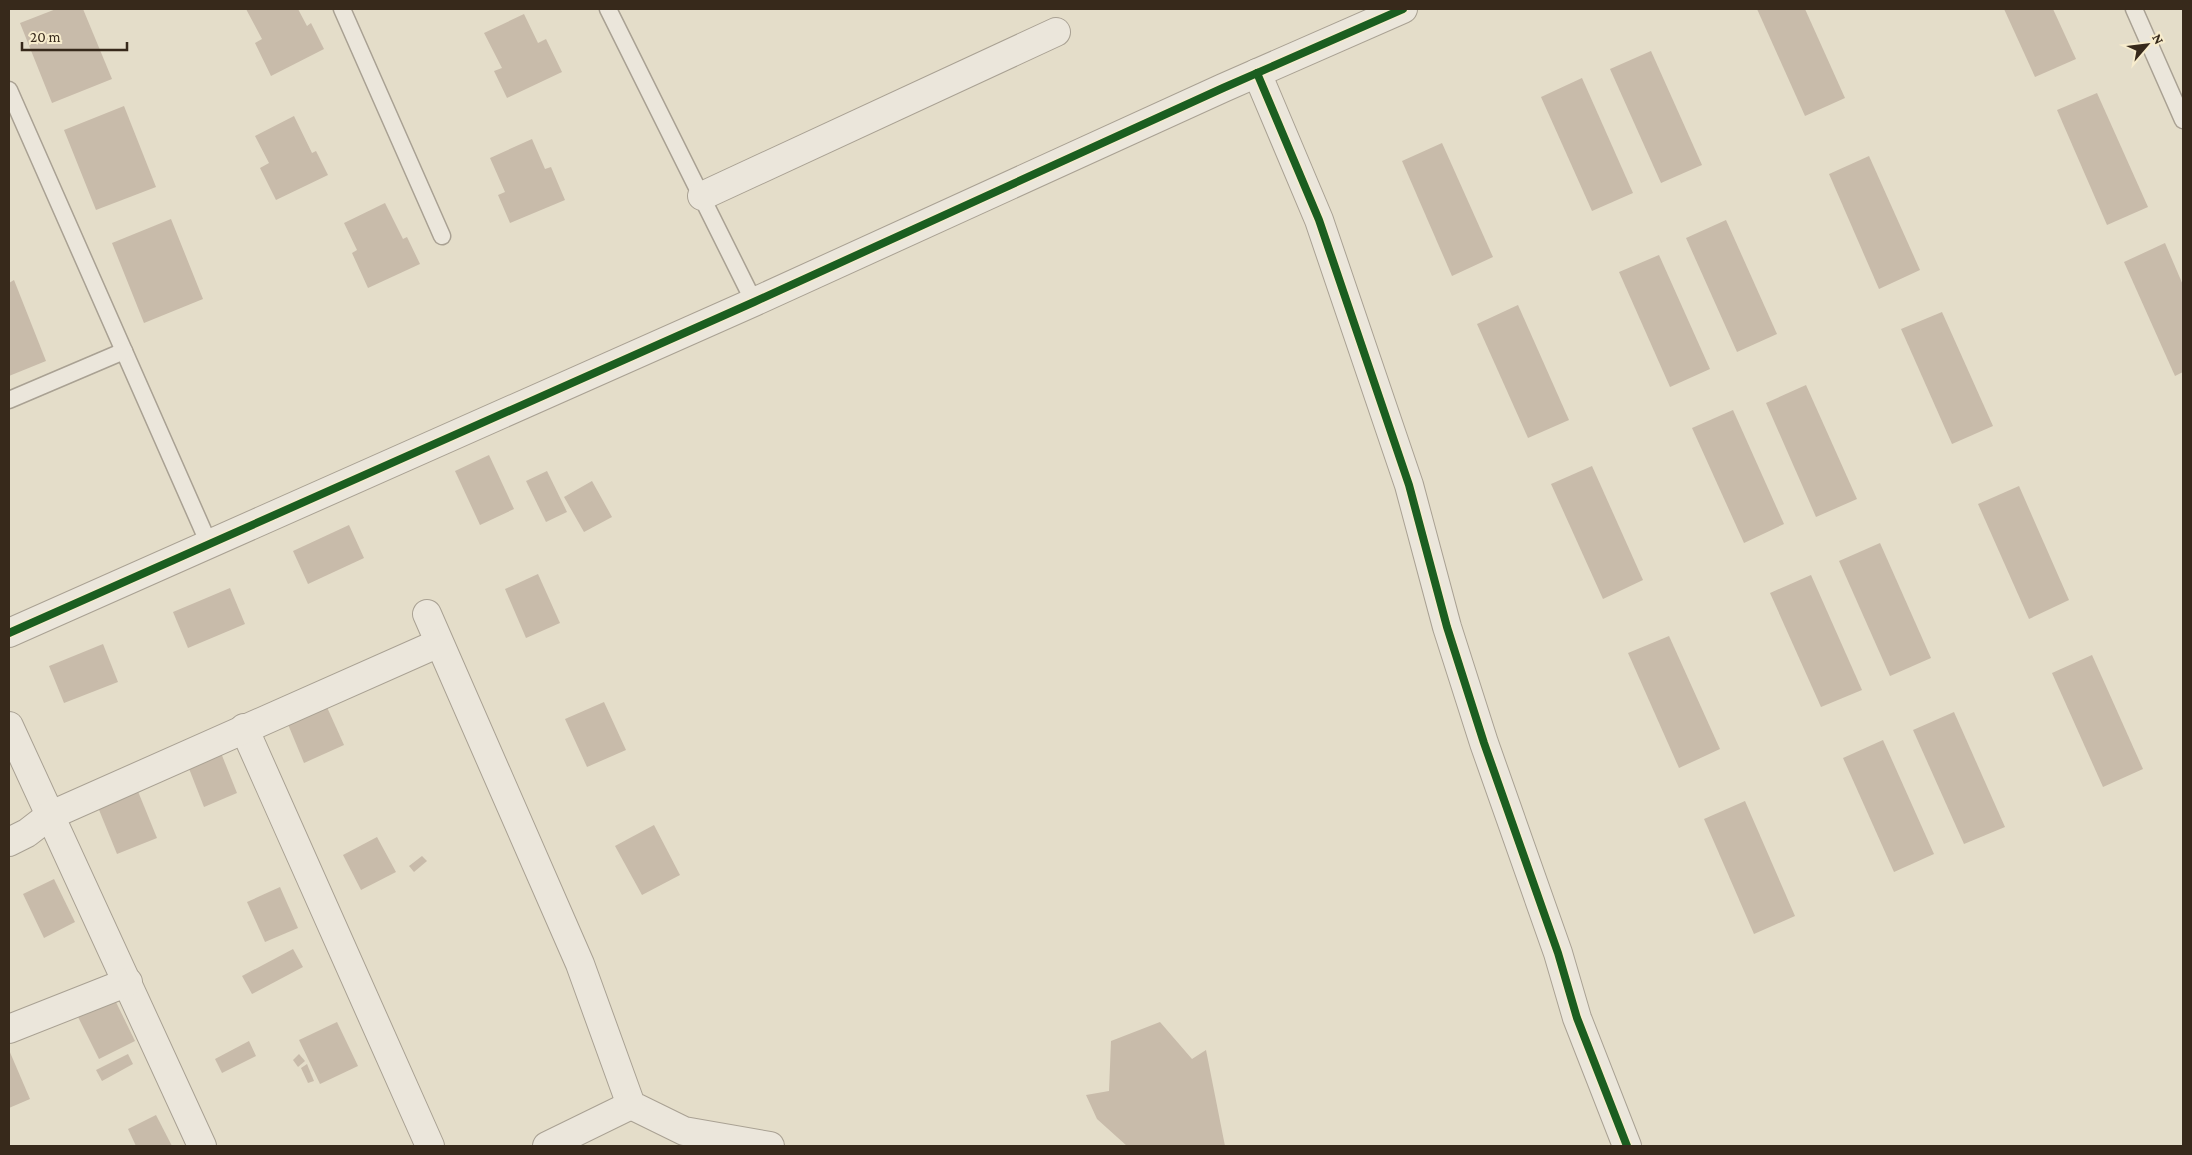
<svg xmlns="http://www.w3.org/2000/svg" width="2192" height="1155" font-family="'Crimson Pro',serif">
  <rect width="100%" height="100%" fill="#e4ddc9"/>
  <!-- building -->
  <g fill="#c8bbaa">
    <polygon points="56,9 83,9 112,79 52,103 20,23"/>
    <polygon points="246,9 298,9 307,26 311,23 324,49 271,76 255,43 262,39"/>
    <polygon points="1757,9 1805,9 1845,98 1805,116"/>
    <polygon points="2004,9 2053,9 2076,59 2035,77"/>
    <polygon points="524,14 538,43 546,39 562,72 507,98 494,71 502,68 484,33"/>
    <polygon points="1651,51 1702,165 1661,183 1610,69"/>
    <polygon points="1582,78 1633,193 1592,211 1541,97"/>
    <polygon points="2097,93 2148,207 2107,225 2057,110"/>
    <polygon points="124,106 156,187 96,210 64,130"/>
    <polygon points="294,116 312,153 316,151 328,175 276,200 260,168 269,163 255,136"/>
    <polygon points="532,139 545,169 551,167 565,200 510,223 498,195 505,192 490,158"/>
    <polygon points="1442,143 1493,257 1452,276 1402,161"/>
    <polygon points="1869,156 1920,270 1879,289 1829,174"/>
    <polygon points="385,203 403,239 407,237 420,264 368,288 352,253 357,250 344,223"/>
    <polygon points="171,219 203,299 144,323 112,243"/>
    <polygon points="1726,220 1777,334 1737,352 1686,238"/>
    <polygon points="2165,243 2183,285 2183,372 2175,376 2124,262"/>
    <polygon points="1659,255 1710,369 1670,387 1619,272"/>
    <polygon points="14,280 46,361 9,376 9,283"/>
    <polygon points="1518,305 1569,420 1528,438 1477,324"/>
    <polygon points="1942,312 1993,426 1952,444 1901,329"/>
    <polygon points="1806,385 1857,499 1816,517 1766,403"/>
    <polygon points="1733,410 1784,524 1744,543 1692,428"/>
    <polygon points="489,455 514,509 480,525 455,471"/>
    <polygon points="1592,466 1643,580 1603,599 1551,484"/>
    <polygon points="547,471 567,512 546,522 526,481"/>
    <polygon points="592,481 612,517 584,532 564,497"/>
    <polygon points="2019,486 2069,600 2029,619 1978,504"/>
    <polygon points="349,525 364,558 308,584 293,551"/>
    <polygon points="1880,543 1931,658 1890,676 1839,561"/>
    <polygon points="538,574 560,623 526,638 505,589"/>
    <polygon points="1811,575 1862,690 1821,707 1770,593"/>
    <polygon points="230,588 245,624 188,648 173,612"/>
    <polygon points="1669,636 1720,749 1679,768 1628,653"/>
    <polygon points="103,644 118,682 64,703 49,666"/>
    <polygon points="2092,655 2143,769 2103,787 2052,673"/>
    <polygon points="604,702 626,750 587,767 565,719"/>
    <polygon points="326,705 344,745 304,763 287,722"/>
    <polygon points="1954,712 2005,827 1964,844 1913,730"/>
    <polygon points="1883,740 1934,854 1894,872 1843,758"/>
    <polygon points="221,753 237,793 204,807 188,766"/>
    <polygon points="137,789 157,838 117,854 97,805"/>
    <polygon points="1745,801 1795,916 1754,934 1704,819"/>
    <polygon points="654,825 680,875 642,895 615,846"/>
    <polygon points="377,837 396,872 361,890 343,855"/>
    <polygon points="422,856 427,861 414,872 409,866"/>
    <polygon points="54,879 75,922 44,938 23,894"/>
    <polygon points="280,887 298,928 265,942 247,902"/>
    <polygon points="293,949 303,967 252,994 242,976"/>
    <polygon points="114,998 135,1041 99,1059 78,1017"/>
    <polygon points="337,1022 358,1066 320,1084 299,1040"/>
    <polygon points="1160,1022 1192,1059 1206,1050 1225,1146 1127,1146 1097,1119 1086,1095 1109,1091 1111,1041"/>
    <polygon points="249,1041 256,1056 222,1073 215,1059"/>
    <polygon points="9,1050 30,1099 9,1108"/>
    <polygon points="128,1054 133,1064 102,1081 96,1070"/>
    <polygon points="299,1054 305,1061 298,1067 293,1060"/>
    <polygon points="307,1064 314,1081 308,1083 301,1068"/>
    <polygon points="156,1115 172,1146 136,1146 128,1129"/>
  </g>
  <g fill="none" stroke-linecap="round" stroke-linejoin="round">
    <defs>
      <g id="service">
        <polyline points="342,9 442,236"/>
        <polyline points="608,9 754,302"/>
        <polyline points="2134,9 2183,120"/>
        <polyline points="9,90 209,544"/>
        <polyline points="9,400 124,351"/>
      </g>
      <g id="minor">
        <polyline points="1257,73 1319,220 1409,485 1447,627 1484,743 1558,953 1577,1018 1627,1146"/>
        <polyline points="702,196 1056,32"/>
        <polyline points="427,614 580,964 631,1105 684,1131 770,1146"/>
        <polyline points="9,633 754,302 1223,88 1403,9"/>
        <polyline points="9,726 202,1146"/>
        <polyline points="244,728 430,1146"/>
        <polyline points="9,842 27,833 49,816 439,643"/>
        <polyline points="9,1029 128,982"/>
        <polyline points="547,1146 631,1105"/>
      </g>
    </defs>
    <!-- service casing -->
    <use href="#service" stroke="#a9a193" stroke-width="19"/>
    <!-- minor casing -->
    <use href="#minor" stroke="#a9a193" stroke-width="30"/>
    <!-- service -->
    <use href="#service" stroke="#ebe6db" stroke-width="16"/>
    <!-- minor -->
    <use href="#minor" stroke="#ebe6db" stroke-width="28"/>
    <defs>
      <g id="cycleway">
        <polyline points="1257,73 1319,220 1409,485 1447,627 1484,743 1558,953 1577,1018 1627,1146"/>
        <polyline points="9,633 754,302 1223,88 1403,9"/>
      </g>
    </defs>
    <!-- cycleway casing -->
    <use href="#cycleway" stroke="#f7eccd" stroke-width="11"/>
    <!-- cycleway -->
    <use href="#cycleway" stroke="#1b5e20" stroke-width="8"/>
  </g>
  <!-- border -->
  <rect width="2192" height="1155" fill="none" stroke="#37291b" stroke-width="20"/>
  <!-- north arrow -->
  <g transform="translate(2147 45) rotate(62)" stroke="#f7eccd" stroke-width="4" paint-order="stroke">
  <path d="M0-4L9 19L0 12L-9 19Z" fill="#37291b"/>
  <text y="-8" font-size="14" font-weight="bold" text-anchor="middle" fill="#37291b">N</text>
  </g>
  <!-- scale -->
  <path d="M22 42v8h105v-8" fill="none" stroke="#37291b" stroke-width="2.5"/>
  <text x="30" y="42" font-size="15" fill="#37291b" stroke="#f7eccd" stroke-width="4" paint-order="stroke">20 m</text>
</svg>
